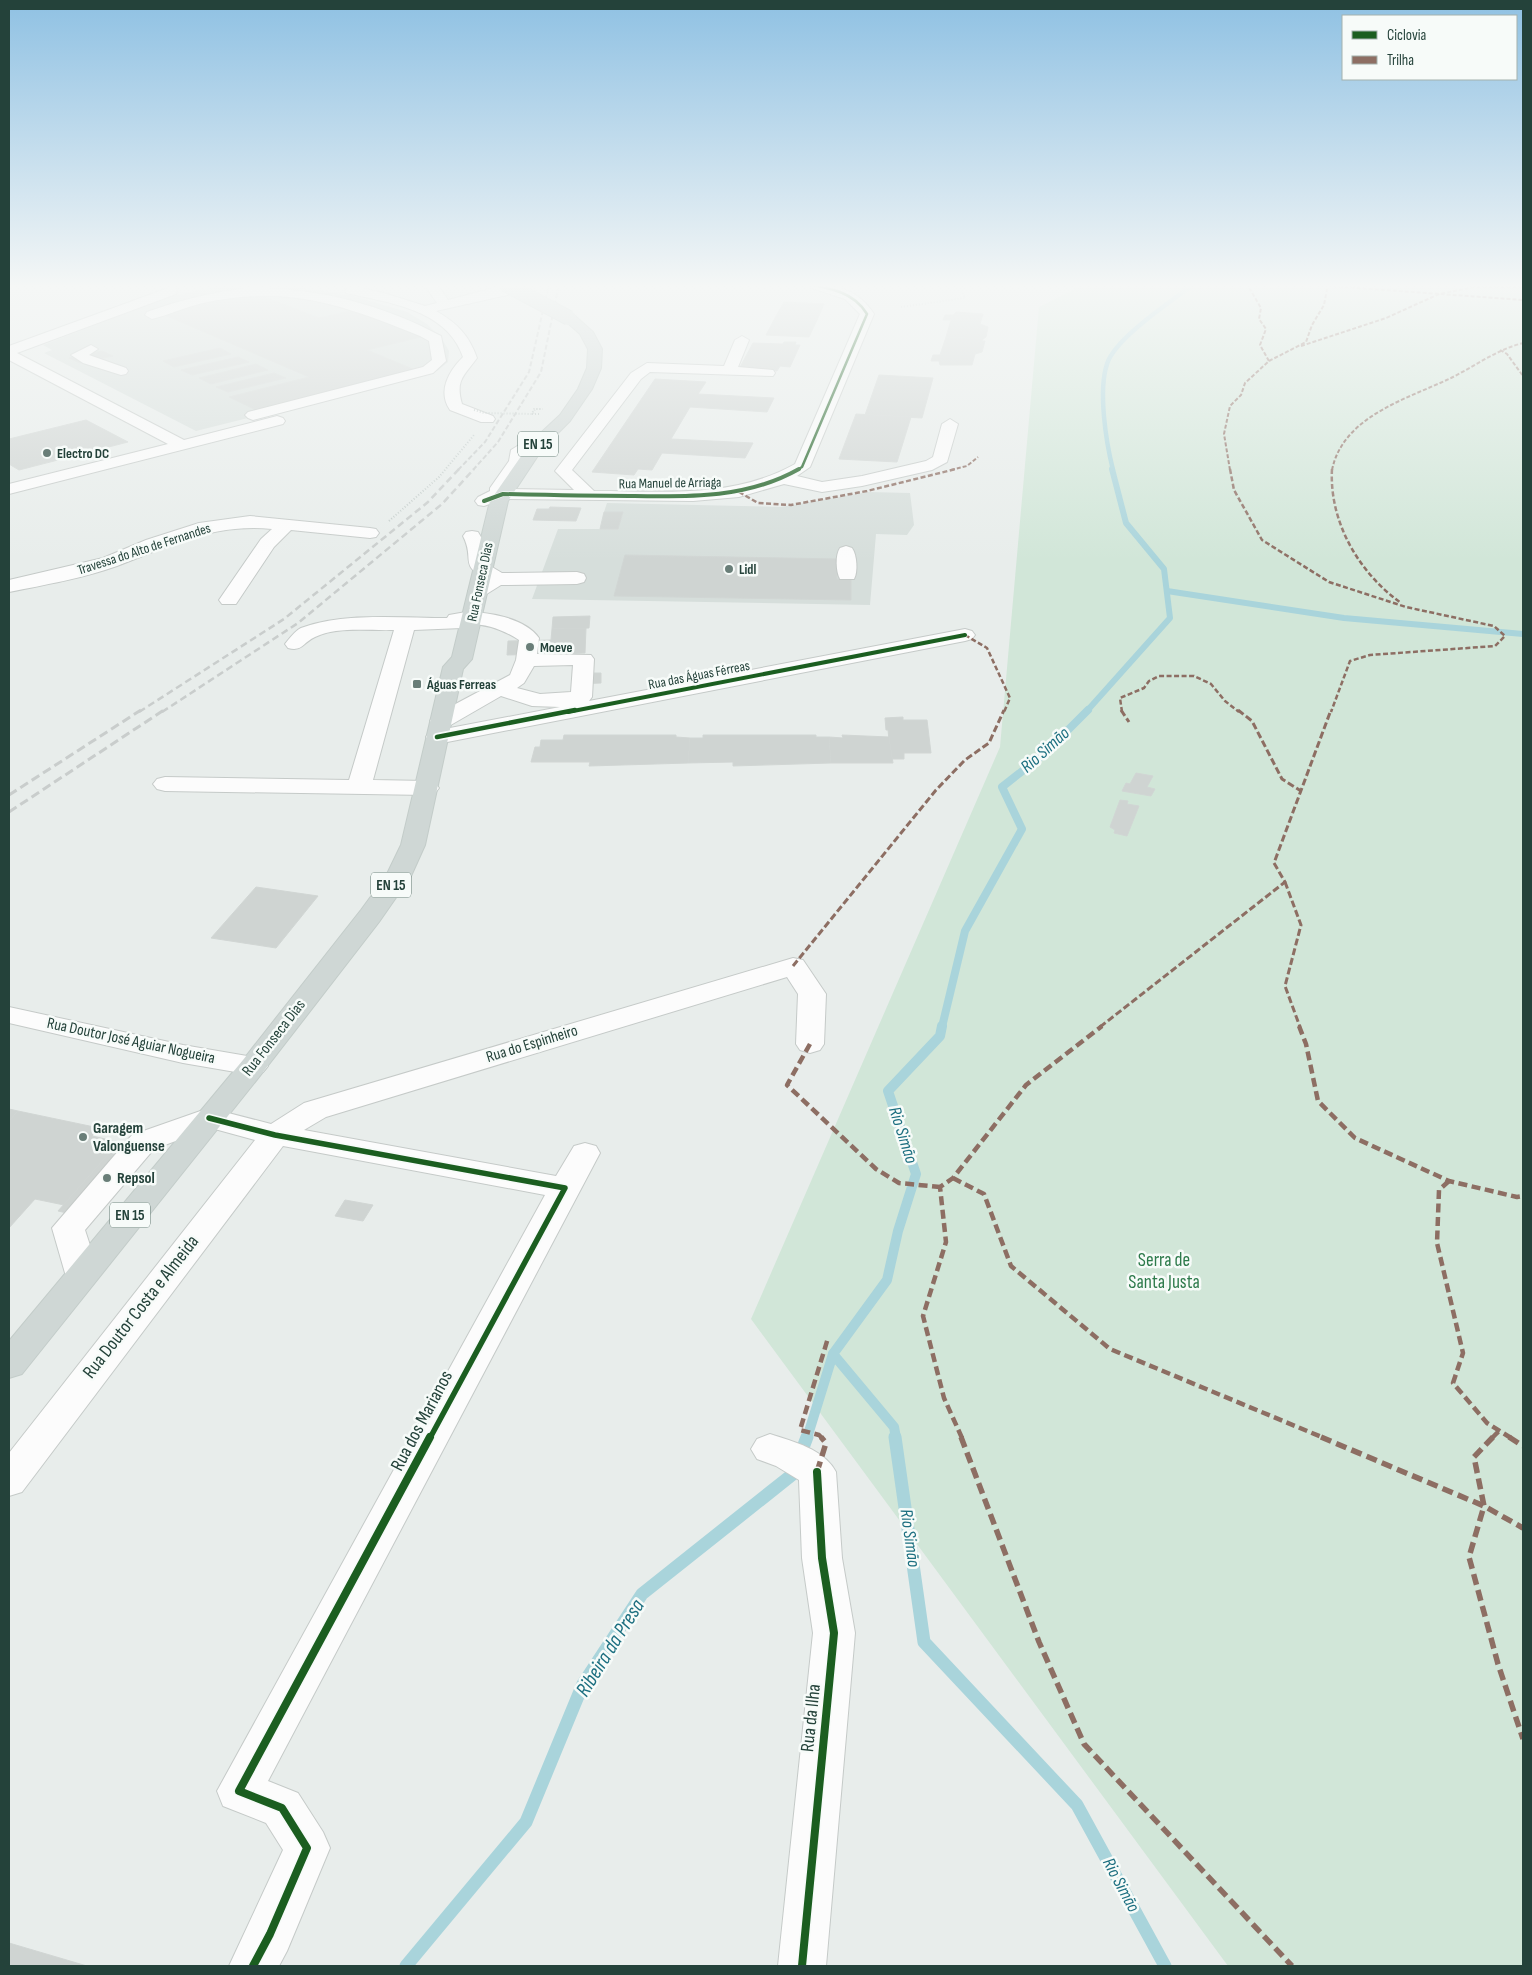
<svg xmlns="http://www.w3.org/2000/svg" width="1532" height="1975" font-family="'Sofia Sans Condensed',sans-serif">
  <rect width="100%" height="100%" fill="#e8edeb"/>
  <!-- built -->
  <g fill="#d6dedb">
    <polygon points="241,286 292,287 318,290 353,296 407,312 427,324 442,339 449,351 448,362 437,371 196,431 44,353 52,350 43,345 171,296 205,289"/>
    <polygon points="868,492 910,493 914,525 907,535 876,534 870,605 532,599 558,529 618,529 623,513 604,512 607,503 781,507"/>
  </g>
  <!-- green -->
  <polygon fill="#d1e6d8" points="1085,284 1523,284 1523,1966 1228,1966 751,1319 1000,747 1039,307"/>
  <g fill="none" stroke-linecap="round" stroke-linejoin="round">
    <!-- stream-far4 -->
    <path stroke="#a9d4db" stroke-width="4.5" d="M1113 470C1106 442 1098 391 1107 364 1115 338 1172 301 1194 284"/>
    <!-- stream-far3 -->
    <g stroke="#a9d4db" stroke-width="6">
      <polyline points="1167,591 1344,618 1523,634"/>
      <polyline points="1086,712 1170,618 1164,569 1126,523 1112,469"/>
    </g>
    <!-- stream-far2 -->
    <polyline stroke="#a9d4db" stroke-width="8" points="942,1027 965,931 1022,829 1002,787 1044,754 1088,710"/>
    <!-- stream-far1 -->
    <g stroke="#a9d4db" stroke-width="10">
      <polyline points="807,1438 833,1354"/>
      <polyline points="896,1438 894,1427 833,1354 887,1280 898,1231 916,1174 888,1091 940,1036 942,1026"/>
    </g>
    <!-- stream -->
    <g stroke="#a9d4db" stroke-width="13">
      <polyline points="895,1437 924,1642 1077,1805 1165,1966"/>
      <polyline points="406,1966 526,1822 583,1684 642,1594 793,1474 807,1437"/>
    </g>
  </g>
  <!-- building -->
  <g fill="#cfd4d2" stroke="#d1d6d4">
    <polygon points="255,293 319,318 355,310 425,336 367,350 415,370 256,410 229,397 309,377 160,313"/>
    <polygon points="784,302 824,304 817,320 775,318"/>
    <polygon points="956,312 983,314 980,324 988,327 986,337 983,339 946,337 951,320 943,320 945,315 953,315"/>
    <polygon points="775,318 817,320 809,337 766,335"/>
    <polygon points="946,337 983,339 982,341 985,341 982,352 975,354 972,365 940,365 939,361 931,361 933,355 940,355"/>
    <polygon points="784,342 796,342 795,345 800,345 790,367 780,366 777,371 739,369 753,343 783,344"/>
    <polygon points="220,348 231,354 174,367 163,361"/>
    <polygon points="102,351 113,356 80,363 69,358"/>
    <polygon points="238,357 249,362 192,375 181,370"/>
    <polygon points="256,364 268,370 211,384 199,378"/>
    <polygon points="274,373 286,378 228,392 216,387"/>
    <polygon points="879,375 933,378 922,418 865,415"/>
    <polygon points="655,379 706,382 698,394 774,398 767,412 690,407 671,439 753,443 745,458 662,453 652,470 638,469 634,475 592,472"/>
    <polygon points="856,414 911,417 897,462 839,459"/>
    <polygon points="86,420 128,442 19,470 9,464 9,439"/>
    <polygon points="550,507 581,508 576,521 533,520 537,509 549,509"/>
    <polygon points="604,512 623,512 618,529 600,529"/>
    <polygon points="625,555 837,559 837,579 851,579 851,600 614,596"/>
    <polygon points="590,616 589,628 552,629 553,617"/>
    <polygon points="586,628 585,653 507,655 508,641 551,640 552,629"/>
    <polygon points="592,673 601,673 601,683 576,684"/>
    <polygon points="903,717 903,720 927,720 931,753 904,753 904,759 891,759 888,730 886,730 885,718"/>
    <polygon points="564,735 676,735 676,737 690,738 688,763 589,766 590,762 531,762 535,747 540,747 541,740 563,740"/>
    <polygon points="703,735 816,735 816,737 829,737 831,763 733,766 733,762 688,763 690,738 703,738"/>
    <polygon points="842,735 889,737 893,763 831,763 829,737 843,738"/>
    <polygon points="1136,773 1153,776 1147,787 1155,789 1151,796 1122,791 1126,783 1130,784"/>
    <polygon points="1120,800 1128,801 1127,804 1139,806 1127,836 1114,833 1115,830 1110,827"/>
    <polygon points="256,887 318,896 276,948 211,938"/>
    <polygon points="9,1109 18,1111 9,1121"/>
    <polygon points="18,1111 99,1128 92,1136 119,1142 64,1205 35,1199 9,1228 9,1121"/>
    <polygon points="119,1142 153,1149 93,1219 58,1211"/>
    <polygon points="345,1200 373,1205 363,1221 335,1216"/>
    <polygon points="9,1943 87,1966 9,1966"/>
  </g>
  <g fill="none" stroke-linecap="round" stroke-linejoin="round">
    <defs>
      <g id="minor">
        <path d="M424 284H437L448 300 509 284H527L507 295 436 311C457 323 469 335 477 358 464 376 455 380 462 404L493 416 495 419 493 422H481L450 410C437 391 449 371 463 357 447 309 389 303 346 293L345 290 351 286 384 293 425 306 437 303Z"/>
        <path d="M800 284C830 284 856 286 874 314L810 467 797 476 822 482 862 476 926 461 933 457 942 424 950 419 958 424 947 462 932 470 862 486 822 492 784 484 739 497 693 501 503 499 484 506 478 505 475 501 478 497 490 491V488L509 461 511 450 519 445 527 450 525 461 508 489 574 490 555 471 631 373 647 363 724 366 735 340 742 336 749 340 738 367 773 370 775 373 773 376 650 372 641 379 572 470 594 491C663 491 733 499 795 464L860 314 845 299Z"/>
        <polygon points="171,287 176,288 177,291 176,294 17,353 184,440 277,416 283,418 285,421 283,424 9,494 9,484 168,444 9,360 9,346"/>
        <path d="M248 288C315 287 382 304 441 336L446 361 433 373 253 420 248 418 245 415 248 412 423 367 432 360 429 341 420 336C343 305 287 284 203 303 185 307 169 315 152 319L145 315 147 312C180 300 213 292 248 288Z"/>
        <polygon points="91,345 98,349 89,355 126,368 128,371 126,374 121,375 83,363 71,355"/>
        <path d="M250 516 370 528 376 529 379 533 376 537 370 538 291 530 274 547 236 604H222L219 600 261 539 272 529C213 523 170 546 117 566 83 578 45 585 9 592V580L103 558 146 540 199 523Z"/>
        <path d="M472 531 478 532 488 549 487 564 502 573 577 572 584 574 586 578 584 582 577 584 501 585 485 595H471L468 591 485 578C459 565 475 559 463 536L466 532Z"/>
        <path d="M846 546 852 548C857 555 858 572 854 579H840C836 572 835 555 840 548Z"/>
        <path d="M466 612C489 612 525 618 539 638L537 654 591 655 594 659 592 697 589 701 965 629 972 631 975 635 972 639 965 641 437 744 429 742 426 737 429 732 560 707 532 706 501 696 449 726 441 728 433 726 430 721 433 716 510 675 516 660 519 640C502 629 485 623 465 624L462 628 414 630 373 780 427 781 435 783 439 788 435 793 427 795 165 791 157 789 153 784 157 779 165 777 349 780 394 630C369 631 338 626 315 637 303 642 303 652 288 648L285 644C289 639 295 631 301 628 343 612 402 618 447 618L449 615ZM573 665 571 692 540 694 517 688 524 683 534 666Z"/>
        <polygon points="793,958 803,960 826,994 824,1044 820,1050 810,1053 800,1050 796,1044 798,994 787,977 326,1117 304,1130 556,1176 574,1146 585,1143 596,1146 600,1153 268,1781 298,1793 323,1832 330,1848 287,1951 279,1966 229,1966 283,1850 266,1823 223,1806 217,1791 545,1195 283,1146 22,1492 9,1496 9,1453 255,1140 211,1128 154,1149 85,1230 99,1273 94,1281 82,1285 70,1281 65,1273 52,1228 132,1135 209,1108 271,1124 304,1103"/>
        <polygon points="9,1007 183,1045 253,1057 263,1060 268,1066 263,1072 253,1075 183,1063 9,1023"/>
        <path d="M770 1434C794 1442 824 1449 836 1472L842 1558 855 1633 826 1966H778L813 1633 802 1558 799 1480 776 1466 757 1459 751 1449 757 1439Z"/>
      </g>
      <polygon id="major" points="569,314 574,315 593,332 602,349 601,368 592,389 570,421 543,448 508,501 472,659 463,669 425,845 411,876 379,922 263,1072 22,1374 9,1378 9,1341 243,1060 361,910 386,876 401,845 443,667 452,657 490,501 531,442 560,415 578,389 587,368 588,349 580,334 562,318"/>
    </defs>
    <!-- minor casing -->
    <use href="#minor" stroke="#c5cac8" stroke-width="2"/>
    <!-- major casing -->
    <use href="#major" stroke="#c3ccc9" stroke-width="2"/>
    <!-- path -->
    <g stroke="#c3ccca" stroke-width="2" stroke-dasharray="1 2" stroke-linecap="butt">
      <polyline points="901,307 965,298 959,284"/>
      <polyline points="539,414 532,414 534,409 543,409"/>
      <polyline points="389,521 439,477 474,435"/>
    </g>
    <!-- minor -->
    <use href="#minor" fill="#fcfcfc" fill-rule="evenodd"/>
    <!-- major -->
    <use href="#major" fill="#cfd7d5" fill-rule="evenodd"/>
    <!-- rail-far2 -->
    <g stroke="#c9cdcc" stroke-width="2" stroke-dasharray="5 2.5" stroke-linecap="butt">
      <polyline points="458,470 485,442 529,372 549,284"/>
      <polyline points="473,470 498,442 541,372 559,284"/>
    </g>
    <!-- rail-far1 -->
    <g stroke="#c9cdcc" stroke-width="2.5" stroke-dasharray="7 4" stroke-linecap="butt">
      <polyline points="139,712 284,619 428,502 459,469"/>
      <polyline points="162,712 298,623 442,504 474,469"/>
    </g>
    <!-- rail -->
    <g stroke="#c9cdcc" stroke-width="3" stroke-dasharray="9 4.5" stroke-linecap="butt">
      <polyline points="9,795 141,710"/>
      <polyline points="9,812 164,710"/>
    </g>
    <defs>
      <polyline id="major-bridge" points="505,284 569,318"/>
    </defs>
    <!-- major-bridge casing -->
    <use href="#major-bridge" stroke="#c3ccc9" stroke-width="16" stroke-linecap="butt"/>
    <!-- path-bridge -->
    <polyline stroke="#c3ccca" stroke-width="2" stroke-dasharray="1 2" stroke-linecap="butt" points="474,410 484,413 533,414 535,409 541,409"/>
    <!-- major-bridge -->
    <use href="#major-bridge" stroke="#cfd7d5" stroke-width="14"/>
    <!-- quiet-far4 -->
    <g stroke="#8d6e63" stroke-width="2" stroke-dasharray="4 2" stroke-linecap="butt">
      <polyline points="1303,284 1523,300"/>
      <polyline points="1301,346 1386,318 1439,294 1474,287 1523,287"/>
      <polyline points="1500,350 1507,354 1523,376"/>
      <polyline points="1269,361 1306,342 1312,325 1324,305 1328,284"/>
      <polyline points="951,470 967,466 978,457"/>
      <polyline points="1230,470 1224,434 1230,406 1241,395 1245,383 1269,361 1260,345 1266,329 1259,319 1261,308 1247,284"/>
      <path d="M1332 470C1343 416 1407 399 1451 378 1475 366 1496 350 1523 343"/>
    </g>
    <!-- quiet-far3 -->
    <g stroke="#8d6e63" stroke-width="2.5" stroke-dasharray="5 2.5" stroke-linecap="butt">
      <polyline points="1230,469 1234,490 1262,540 1329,582 1406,607 1494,626 1505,636 1495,646 1370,655 1350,661 1331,712"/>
      <path d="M1332 469C1329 522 1359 573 1401 603"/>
      <polyline points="739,492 758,503 791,505 867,491 956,469"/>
      <polyline points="965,635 987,648 1010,698 1004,712"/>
      <polyline points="1122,712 1120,698 1144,688 1149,681 1159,676 1194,676 1211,684 1225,701 1239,712"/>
    </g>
    <!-- quiet-far2 -->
    <g stroke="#8d6e63" stroke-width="3" stroke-dasharray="7 3" stroke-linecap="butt">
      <polyline points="1121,710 1129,722"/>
      <polyline points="1238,710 1252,721 1282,779 1301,791"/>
      <polyline points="1285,882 1301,925 1285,986 1300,1027"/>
      <polyline points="793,966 936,790 965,760 989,743 1004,710"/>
      <polyline points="1100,1027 1285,882 1274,863 1331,710"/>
    </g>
    <!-- quiet-far1 -->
    <g stroke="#8d6e63" stroke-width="4.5" stroke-dasharray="9 4.5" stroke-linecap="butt">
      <polyline points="1299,1026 1306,1044 1318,1101 1355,1138 1449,1181 1517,1197 1523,1196"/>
      <polyline points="810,1044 787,1085 876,1169 899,1183 940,1187"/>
      <polyline points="953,1178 984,1194 1011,1266 1110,1349 1324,1438"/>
      <polyline points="1449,1181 1439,1190 1437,1243 1463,1353 1453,1383 1487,1423 1511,1438"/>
      <polyline points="822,1438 819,1435 800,1430 828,1338"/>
      <polyline points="962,1438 944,1398 923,1316 946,1242 940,1187 953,1178 1026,1085 1102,1026"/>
      <polyline points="1492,1438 1499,1431"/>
    </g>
    <!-- quiet -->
    <g stroke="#8d6e63" stroke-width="5.5" stroke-dasharray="11 5.5" stroke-linecap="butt">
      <polyline points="961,1437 1039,1642 1084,1744 1292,1966"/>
      <polyline points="1321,1437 1484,1506 1523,1528"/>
      <polyline points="1493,1437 1474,1457 1484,1506 1469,1557 1498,1664 1523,1739"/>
      <polyline points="1509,1437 1523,1446"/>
      <polyline points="817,1472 826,1443 821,1437"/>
    </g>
    <defs>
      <path id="cycleway-far4" d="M797 470 802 467 867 314C854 292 830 288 806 284"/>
      <g id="cycleway-far3">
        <path d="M484 501 503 494C545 495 587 496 629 496 688 497 746 499 799 469"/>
        <polyline points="568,712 965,635"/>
      </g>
      <polyline id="cycleway-far2" points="437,737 575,710"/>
      <polyline id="cycleway-far1" points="209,1118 275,1135 565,1188 430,1438"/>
      <g id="cycleway">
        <polyline points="253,1966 270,1934 307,1848 282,1808 239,1791 430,1437"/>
        <polyline points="802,1966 834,1633 822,1558 817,1472"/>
      </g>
    </defs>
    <!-- cycleway-far4 casing -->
    <use href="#cycleway-far4" stroke="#f7fbf9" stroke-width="4.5"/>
    <!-- cycleway-far3 casing -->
    <use href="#cycleway-far3" stroke="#f7fbf9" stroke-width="5.5"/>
    <!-- cycleway-far2 casing -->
    <use href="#cycleway-far2" stroke="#f7fbf9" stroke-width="8"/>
    <!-- cycleway-far1 casing -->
    <use href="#cycleway-far1" stroke="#f7fbf9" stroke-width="9"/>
    <!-- cycleway casing -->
    <use href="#cycleway" stroke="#f7fbf9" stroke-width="11"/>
    <!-- cycleway-far4 -->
    <use href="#cycleway-far4" stroke="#1b5e20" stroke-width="2.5"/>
    <!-- cycleway-far3 -->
    <use href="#cycleway-far3" stroke="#1b5e20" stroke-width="4"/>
    <!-- cycleway-far2 -->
    <use href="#cycleway-far2" stroke="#1b5e20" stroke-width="4.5"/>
    <!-- cycleway-far1 -->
    <use href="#cycleway-far1" stroke="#1b5e20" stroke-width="5.5"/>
    <!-- cycleway -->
    <use href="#cycleway" stroke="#1b5e20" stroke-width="8"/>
  </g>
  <!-- sky -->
  <linearGradient id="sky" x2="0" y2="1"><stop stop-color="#8fc1e3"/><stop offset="0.51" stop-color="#f5f7f6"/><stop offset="1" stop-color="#f5f7f6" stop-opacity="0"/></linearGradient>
  <rect width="1532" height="561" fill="url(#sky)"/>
  <!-- markers -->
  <g fill="#697e78" stroke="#f7fbf9" stroke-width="2">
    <circle cx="47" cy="453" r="5"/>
    <circle cx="729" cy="569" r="5"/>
    <circle cx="530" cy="647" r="5"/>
    <rect x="412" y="679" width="10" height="10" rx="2.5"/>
    <circle cx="83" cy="1137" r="5"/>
    <circle cx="107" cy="1178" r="5"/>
  </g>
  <g text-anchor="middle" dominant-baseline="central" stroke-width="5" stroke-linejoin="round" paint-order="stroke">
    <!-- far-poi labels -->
    <g font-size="14" font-weight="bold" fill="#24423a" stroke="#f7fbf9" text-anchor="start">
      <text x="57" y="453">Electro DC</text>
      <text x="739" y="569">Lidl</text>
      <text x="540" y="647">Moeve</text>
      <text x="427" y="684">Águas Ferreas</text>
    </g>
    <!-- far-street labels -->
    <g font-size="14" fill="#24423a" stroke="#f7fbf9">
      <text transform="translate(670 483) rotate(-1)">Rua Manuel de Arriaga</text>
      <text transform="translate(144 549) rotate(-18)">Travessa do Alto de Fernandes</text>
      <text transform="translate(480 582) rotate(-78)">Rua Fonseca Dias</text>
      <text transform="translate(699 675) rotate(-11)">Rua das Águas Férreas</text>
    </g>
    <!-- shield labels -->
    <g fill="#f7fbf9" stroke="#637a73" stroke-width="1">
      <rect x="518" y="431.5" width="40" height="25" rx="4"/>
      <rect x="371" y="872.5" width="40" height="25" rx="4"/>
      <rect x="110" y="1202.5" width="40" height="25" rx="4"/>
    </g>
    <g font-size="15" font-weight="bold" fill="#24423a">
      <text x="538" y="444">EN 15</text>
      <text x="391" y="885">EN 15</text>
      <text x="130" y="1215">EN 15</text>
    </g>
    <!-- street labels -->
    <g font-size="16" fill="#24423a" stroke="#f7fbf9">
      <text transform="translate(274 1038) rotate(-52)">Rua Fonseca Dias</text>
      <text transform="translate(131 1041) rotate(12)">Rua Doutor José Aguiar Nogueira</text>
      <text transform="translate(532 1044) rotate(-17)">Rua do Espinheiro</text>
    </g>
    <!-- poi labels -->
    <g font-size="16" font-weight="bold" fill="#24423a" stroke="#f7fbf9" text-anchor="start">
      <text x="93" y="1128">Garagem<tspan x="93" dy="18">Valonguense</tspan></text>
      <text x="117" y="1178">Repsol</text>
    </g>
    <!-- water labels -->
    <g font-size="18" font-style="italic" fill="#1c6f80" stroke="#f7fbf9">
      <text transform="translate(1045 750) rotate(-42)">Rio Simão</text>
      <text transform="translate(903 1135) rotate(72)">Rio Simão</text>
      <text transform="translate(910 1538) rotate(82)">Rio Simão</text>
      <text transform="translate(1121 1885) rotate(62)">Rio Simão</text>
    </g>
    <!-- near-park labels -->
    <g font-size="19" fill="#2d7a4b" stroke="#f7fbf9">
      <text x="1164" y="1260">Serra de<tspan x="1164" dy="22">Santa Justa</tspan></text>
    </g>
    <!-- near-street labels -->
    <g font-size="19" fill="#24423a" stroke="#f7fbf9">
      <text transform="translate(141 1307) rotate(-52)">Rua Doutor Costa e Almeida</text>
      <text transform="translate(422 1421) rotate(-62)">Rua dos Marianos</text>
      <text transform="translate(811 1718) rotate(-84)">Rua da Ilha</text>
    </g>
    <!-- near-water labels -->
    <g font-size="21" font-style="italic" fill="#1c6f80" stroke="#f7fbf9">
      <text transform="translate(610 1648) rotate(-58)">Ribeira da Presa</text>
    </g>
  </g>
  <!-- border -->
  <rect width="1532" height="1975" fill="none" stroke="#24423a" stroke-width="20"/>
  <!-- legend -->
  <rect x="1342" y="15" width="175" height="65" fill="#f7fbf9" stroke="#a3b1ad"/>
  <rect x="1352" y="31" width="25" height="8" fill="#1b5e20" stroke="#a3b1ad"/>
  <text x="1387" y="40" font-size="15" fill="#24423a">Ciclovia</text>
  <rect x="1352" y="56" width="25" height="8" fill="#8d6e63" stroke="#a3b1ad"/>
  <text x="1387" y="65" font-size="15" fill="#24423a">Trilha</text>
</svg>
